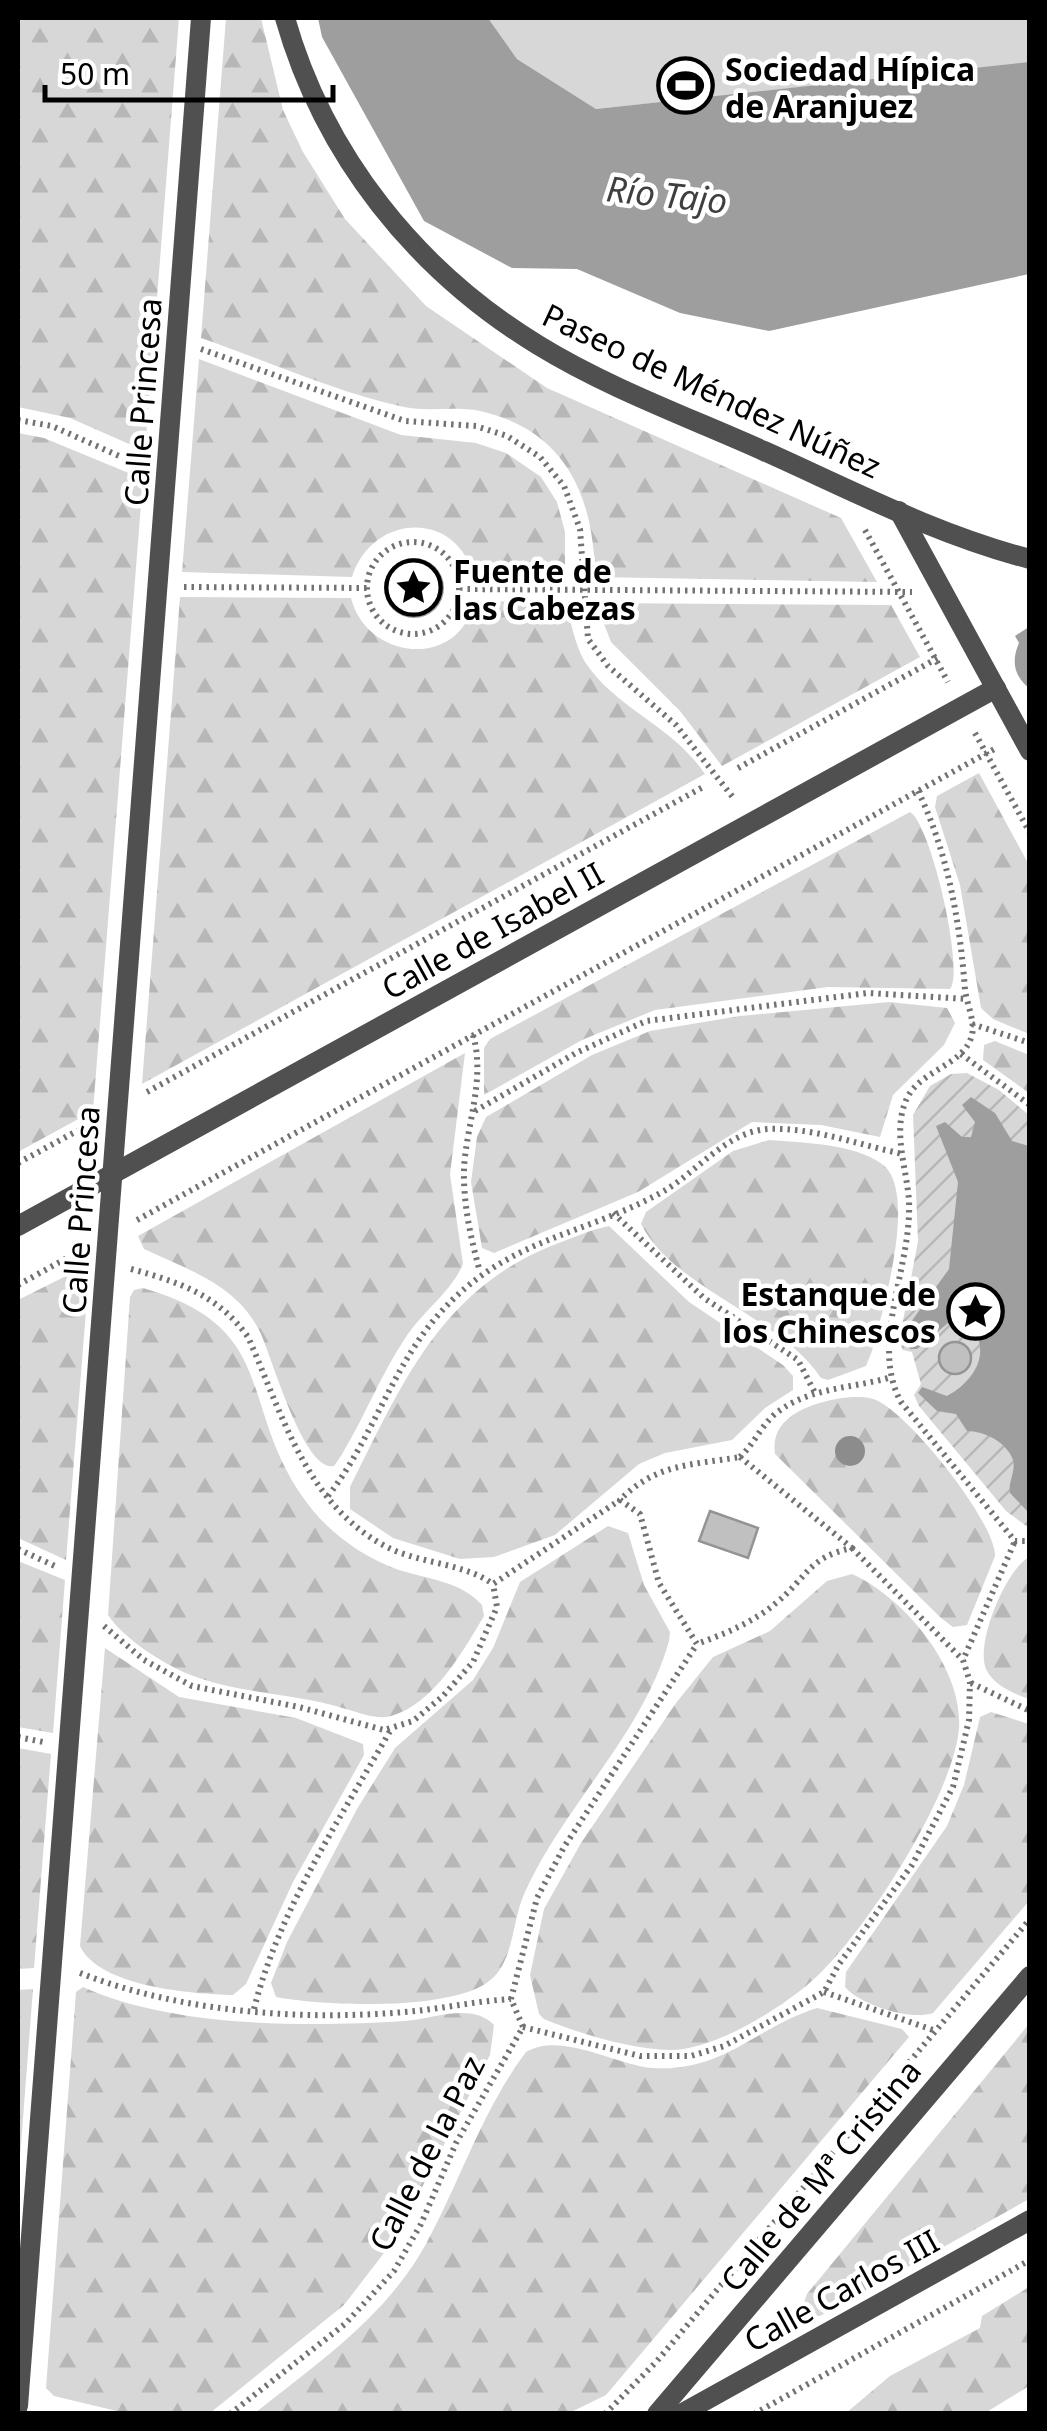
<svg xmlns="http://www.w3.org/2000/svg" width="1047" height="2431" font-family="'Noto Sans',sans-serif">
  <defs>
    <pattern id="forest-firs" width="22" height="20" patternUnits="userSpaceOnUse" patternTransform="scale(2.5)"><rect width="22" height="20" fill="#d7d7d7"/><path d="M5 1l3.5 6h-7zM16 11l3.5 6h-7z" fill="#b7b7b7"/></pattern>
    <pattern id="garden-furrows" width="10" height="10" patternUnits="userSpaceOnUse" patternTransform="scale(2.5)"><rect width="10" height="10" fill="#d7d7d7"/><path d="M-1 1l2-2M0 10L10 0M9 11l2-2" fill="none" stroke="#b7b7b7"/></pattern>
  </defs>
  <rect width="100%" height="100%" fill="#fff"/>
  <!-- green -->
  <polygon fill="#d7d7d7" points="488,18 1029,18 1029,63 596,109 517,59"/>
  <!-- forest -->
  <g fill="url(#forest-firs)">
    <polygon points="18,18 179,18 145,451 70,418 18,407"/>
    <path d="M226 18H261L283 110 303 152 345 219 426 306 547 388 841 518 877 582 595 577C594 497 566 430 480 411 455 406 428 412 404 407 335 392 267 361 201 338Z"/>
    <path d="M199 359 401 435 476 443 506 453 541 477 557 502 565 532V579L474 577C457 509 372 513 352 577L182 572Z"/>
    <polygon points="18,433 44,438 143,479 93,1111 18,1152"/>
    <path d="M180 597 351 598C367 661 460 670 474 601L565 602C571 621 575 646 585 662 617 710 671 724 705 774L142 1084Z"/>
    <polygon points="596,603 891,605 920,657 722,766 680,711 611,642"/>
    <polygon points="979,773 1029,865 1029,1034 993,1019 981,1008 960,885 935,807 937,796"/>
    <path d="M910 812C931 824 965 971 950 989L828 987 655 1010 582 1040 484 1095V1048L490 1039Z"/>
    <polygon points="889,1002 947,1008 955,1023 944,1045 893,1095 880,1137 821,1125 752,1122 638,1192 494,1253 482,1248 471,1182 477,1137 486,1117 592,1055 650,1031 740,1016"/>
    <polygon points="995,1041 1029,1055 1029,1093 983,1060 984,1045"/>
    <path d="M465 1053 450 1174 463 1264C452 1291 423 1311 406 1337 381 1374 365 1416 342 1454L334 1466C304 1473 272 1357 260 1332 237 1285 189 1270 144 1249L138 1236Z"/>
    <path d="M769 1140C804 1143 852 1143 882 1164 919 1191 882 1313 872 1351L866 1366 828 1380 821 1378C780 1316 674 1289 641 1224L646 1212 733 1151Z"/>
    <path d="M609 1226 689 1302 783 1365 793 1376V1390L765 1408 732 1440 665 1453 639 1464 555 1535 494 1557 460 1559 393 1538 350 1509V1487C401 1386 439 1292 551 1246 570 1239 589 1230 609 1226Z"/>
    <polygon points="72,1273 86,1280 88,1286 66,1560 18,1538 18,1300"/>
    <path d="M143 1288C279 1327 238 1403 302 1496 324 1529 361 1557 399 1570 427 1579 461 1581 482 1605L484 1616C463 1651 434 1704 391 1716 377 1720 360 1713 346 1709 295 1693 237 1694 188 1674 162 1663 124 1639 108 1615L130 1297 134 1290Z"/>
    <path d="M842 1398C851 1397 864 1396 873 1399 905 1408 996 1522 995 1556L967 1625 953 1627 941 1618 775 1454C769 1416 812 1403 842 1398Z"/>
    <path d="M608 1526 628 1533 644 1585 670 1632 669 1641C643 1734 565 1804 525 1892 511 1922 515 1962 488 1982 448 2011 323 2006 276 1997L271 1983 287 1942 357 1809 395 1748 473 1680 493 1648 520 1582Z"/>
    <path d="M1029 1557V1699C1013 1693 994 1686 986 1669 975 1643 1006 1570 1029 1557Z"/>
    <polygon points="18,1561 65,1580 53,1733 18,1727"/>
    <path d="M852 1574C905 1598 963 1668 959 1728 954 1796 859 1944 806 1986 773 2013 713 2050 670 2050 629 2049 581 2034 544 2019L539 2014 530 1975 544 1909 581 1843 676 1703 713 1657 770 1631 827 1581Z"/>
    <path d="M105 1648 179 1697 296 1718 363 1744 364 1755 293 1882 246 1984 233 1995C193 1994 99 1987 80 1946Z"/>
    <path d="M991 1712 1029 1724V1901L933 2013C911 2021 860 2005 845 1987L846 1972 947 1826 964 1785 980 1717Z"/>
    <polygon points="18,1748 51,1754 34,1968 18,1969"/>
    <path d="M83 1987C173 2028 308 2027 405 2021 433 2019 472 2002 494 2025L490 2055 397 2236 344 2305 210 2413H125L54 2396 46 2388 76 1992Z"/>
    <polygon points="33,1989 18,2183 18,1990"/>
    <path d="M817 2008 902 2029 909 2037 606 2395 569 2413H255C319 2362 387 2316 427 2242 461 2179 483 2109 526 2052 562 2031 614 2065 653 2068 724 2072 756 2027 817 2008Z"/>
    <polygon points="1029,2024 1029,2199 820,2316 811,2316 803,2305 807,2294"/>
    <polygon points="1029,2287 1029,2386 985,2413 846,2413 890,2376 980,2328 982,2316"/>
  </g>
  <!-- garden -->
  <polygon fill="url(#garden-furrows)" points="967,1073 999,1090 1029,1115 1029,1528 1006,1511 919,1406 914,1395 921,1384 912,1352 903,1350 899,1342 918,1241 913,1115 930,1086 951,1074"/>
  <!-- water -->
  <g fill="#9e9e9e">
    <polygon points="318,18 488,18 517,59 596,109 1029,62 1029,274 769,331 680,313 577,269 512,268 424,221 322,37"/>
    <circle cx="414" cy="588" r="30"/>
    <path d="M1029 627V688C1014 676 1011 661 1019 643L1015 636Z"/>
    <path d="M971 1097 995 1113 1012 1141 1029 1146V1513L1010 1493C1008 1482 1016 1471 1013 1460 1007 1442 984 1431 967 1431L956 1414 937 1411 918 1393 922 1387 947 1396C970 1384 990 1358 975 1332L964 1323H948L917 1349H910L906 1342 911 1322 949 1269 958 1182 936 1126 945 1122 962 1137H971L975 1122 962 1105Z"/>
  </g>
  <!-- building -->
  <g fill="#c0c0c0" stroke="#949494" stroke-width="2.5">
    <circle cx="955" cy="1358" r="16"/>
    <polygon points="710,1511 758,1528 748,1558 699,1541"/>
  </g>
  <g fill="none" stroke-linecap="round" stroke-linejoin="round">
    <!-- path -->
    <g stroke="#727272" stroke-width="6" stroke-dasharray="2.5 5" stroke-linecap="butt">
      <polyline points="201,349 405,421 476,426 507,436 540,457 564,486 580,529 588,639 608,666 676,725 735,800"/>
      <polyline points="18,420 52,426 137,464"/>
      <polyline points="865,530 948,682"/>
      <circle cx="413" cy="588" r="46"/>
      <polyline points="184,587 367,588"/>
      <polyline points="460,589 912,592"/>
      <polyline points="975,733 1030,833"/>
      <polyline points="738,768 938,658"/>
      <path d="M918 791C948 853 960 922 965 990 967 1004 975 1021 972 1035 964 1067 916 1070 905 1103 893 1134 907 1170 909 1201 912 1267 869 1344 901 1402L1015 1541H1030"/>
      <polyline points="972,1024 1030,1043"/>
      <path d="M473 1035C486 1079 466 1126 464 1169 463 1204 471 1239 480 1272"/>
      <polyline points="961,1054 1030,1105"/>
      <polyline points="147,1092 703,787"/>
      <polyline points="475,1111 576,1053 646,1021 868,993 967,999"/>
      <polyline points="18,1163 88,1125"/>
      <polyline points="613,1213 704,1298 798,1360 815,1393"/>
      <polyline points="137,1220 998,747"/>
      <path d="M131 1269C179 1282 218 1295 248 1337 282 1413 306 1504 385 1546 418 1564 462 1562 493 1584L620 1500"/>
      <polyline points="18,1285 78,1252"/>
      <path d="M740 1457 852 1548C808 1557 807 1578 776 1603 754 1622 724 1634 697 1644L659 1583 640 1514 620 1500C656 1463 693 1465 740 1457Z"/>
      <path d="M740 1457C754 1444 761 1426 775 1414 809 1387 849 1389 888 1378"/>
      <path d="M328 1496C372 1440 392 1367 439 1314 507 1237 582 1237 664 1191 698 1171 726 1132 768 1129 813 1127 859 1145 903 1154"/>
      <polyline points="852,1548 963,1660"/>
      <polyline points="18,1549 57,1567"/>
      <polyline points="104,1626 144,1660 192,1686 299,1707 384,1730 413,1721 442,1697 473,1662 497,1607 493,1584"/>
      <polyline points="971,1683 1030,1711"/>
      <polyline points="18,1737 43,1742"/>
      <path d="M80 1973C180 2012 299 2021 405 2012 441 2009 476 2001 511 1999"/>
      <polyline points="824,1992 936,2031"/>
      <path d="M254 2009C279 1910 340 1819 390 1731"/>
      <polyline points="523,2027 640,2056 691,2056 724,2046 824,1992 839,1964 912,1865 953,1787 969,1720 970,1682 963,1660 1015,1541"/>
      <polyline points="230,2414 345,2324 394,2271 421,2224 456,2143 523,2027 511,1999 537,1898 564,1847 697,1644"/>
      <polyline points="605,2414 657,2361 1030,1919"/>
      <polyline points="754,2414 1030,2260"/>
    </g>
    <!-- lane -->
    <g stroke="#505050" stroke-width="20">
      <path d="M285 18C324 155 415 270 538 345 608 388 688 417 764 451 851 490 937 535 1030 559"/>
      <polyline points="899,511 1030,751"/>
      <polyline points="18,1226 996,688"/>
      <polyline points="18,2406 201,18"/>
      <polyline points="657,2414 1030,1976"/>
      <polyline points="681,2414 1030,2220"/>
    </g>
  </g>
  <!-- trees -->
  <circle fill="#8c8c8c" cx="850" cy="1451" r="15"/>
  <!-- icons -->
  <defs>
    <symbol id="stadium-ring" viewBox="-11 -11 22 22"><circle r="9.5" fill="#fff" stroke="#000" stroke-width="1.5"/><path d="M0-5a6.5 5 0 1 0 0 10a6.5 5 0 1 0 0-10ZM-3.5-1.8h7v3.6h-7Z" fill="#000"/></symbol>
    <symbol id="sight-ring" viewBox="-11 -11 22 22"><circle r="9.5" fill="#fff" stroke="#000" stroke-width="1.5"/><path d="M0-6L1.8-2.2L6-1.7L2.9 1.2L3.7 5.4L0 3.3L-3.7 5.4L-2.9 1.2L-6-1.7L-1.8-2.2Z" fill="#000"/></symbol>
  </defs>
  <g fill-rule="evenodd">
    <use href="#stadium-ring" x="654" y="54" width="63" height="63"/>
    <use href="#sight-ring" x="382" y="556" width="63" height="63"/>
    <use href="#sight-ring" x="944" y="1280" width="63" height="63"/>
  </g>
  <g text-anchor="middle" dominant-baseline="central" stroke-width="9" stroke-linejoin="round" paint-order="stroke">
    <!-- poi labels -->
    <g font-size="32" font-weight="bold" fill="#000" stroke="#fff" text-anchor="start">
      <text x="725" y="68">Sociedad Hípica<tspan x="725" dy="37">de Aranjuez</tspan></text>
      <text x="453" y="570">Fuente de<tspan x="453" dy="37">las Cabezas</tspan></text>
      <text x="936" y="1293" text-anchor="end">Estanque de<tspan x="936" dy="37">los Chinescos</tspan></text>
    </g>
    <!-- street labels -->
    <g font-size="32" fill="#000" stroke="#fff">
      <text transform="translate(712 390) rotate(25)">Paseo de Méndez Núñez</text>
      <text transform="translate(142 402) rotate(-86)">Calle Princesa</text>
      <text transform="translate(492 930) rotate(-29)">Calle de Isabel II</text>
      <text transform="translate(80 1210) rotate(-86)">Calle Princesa</text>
      <text transform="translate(426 2153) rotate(-63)">Calle de la Paz</text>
      <text transform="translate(820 2175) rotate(-50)">Calle de Mª Cristina</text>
      <text transform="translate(841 2290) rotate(-29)">Calle Carlos III</text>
    </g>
    <!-- water labels -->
    <g font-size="35" font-style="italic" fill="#3f3f3f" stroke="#fff">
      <text transform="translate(667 194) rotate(6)">Río Tajo</text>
    </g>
  </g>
  <!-- border -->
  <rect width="1047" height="2431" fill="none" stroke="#000000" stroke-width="40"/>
  <!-- scale -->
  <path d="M45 85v15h288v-15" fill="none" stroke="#000000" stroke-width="5"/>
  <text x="60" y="85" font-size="30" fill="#000000" stroke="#ffffff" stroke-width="8" paint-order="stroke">50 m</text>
</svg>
